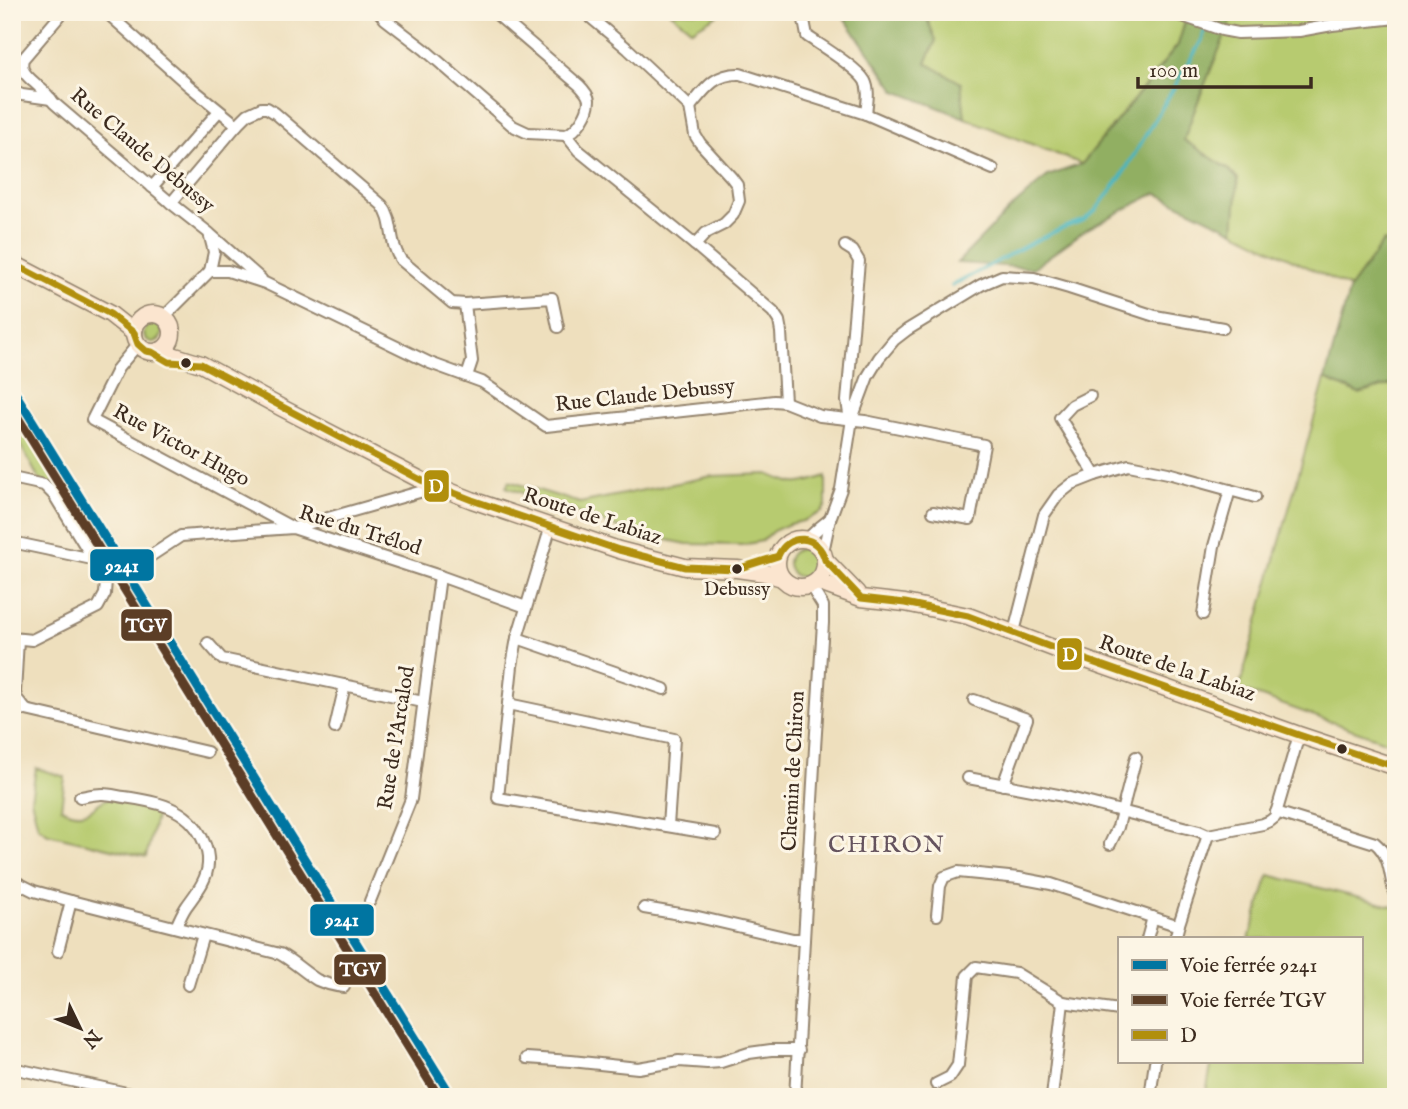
<svg xmlns="http://www.w3.org/2000/svg" width="1408" height="1109" font-family="'IM FELL English',serif">
  <rect width="100%" height="100%" fill="#fcf5e5"/>
  <filter id="ink" filterUnits="userSpaceOnUse"><feTurbulence type="fractalNoise" baseFrequency=".0143" numOctaves="2"/><feDisplacementMap in="SourceGraphic" scale="14" xChannelSelector="R" yChannelSelector="G"/><feConvolveMatrix kernelMatrix="1 2 1 2 8 2 1 2 1" color-interpolation-filters="sRGB"/></filter>
  <filter id="wash" filterUnits="userSpaceOnUse"><feTurbulence type="fractalNoise" baseFrequency=".00686" numOctaves="4" result="noise"/><feDisplacementMap in="SourceGraphic" scale="28" xChannelSelector="R" yChannelSelector="G"/><feGaussianBlur stdDeviation="1.57" result="paint"/><feColorMatrix in="noise" values="0 0 0 0 0 0 0 0 0 0 0 0 0 0 0 0 0 1.4 0 .05"/><feComposite in="paint" operator="in"/></filter>
  <g filter="url(#wash)">
    <rect width="100%" height="100%" fill="#eedfbd"/>
    <!-- green -->
    <g fill="#b7cb6f" stroke="#797a46" stroke-width="2">
      <polygon points="670,12 722,12 692,30"/>
      <polygon points="924,12 1188,12 1178,45 1082,164 965,118 961,83 926,63 936,40"/>
      <path d="M1234 12H1396V242L1384 241 1350 288 1234 231 1238 179 1227 168 1184 140C1198 96 1218 55 1234 12Z"/>
      <circle cx="153" cy="333" r="9"/>
      <polygon points="1325,379 1359,394 1396,383 1396,745 1239,689"/>
      <polygon points="12,397 61,477 44,488 12,430"/>
      <path d="M768 474C795 486 798 486 826 476V505L822 512 803 521 789 524 773 531 762 541 742 545 687 544 652 537 613 526 506 487 509 481 580 503 712 476Z"/>
      <circle cx="802" cy="563" r="14"/>
      <path d="M36 768 65 777 61 808C71 813 84 816 93 808 98 805 101 800 108 799 121 797 145 805 158 809L146 857 48 834 38 827 31 799Z"/>
      <polygon points="1269,875 1396,907 1396,1097 1205,1097 1212,1062 1361,1062 1361,939 1249,939"/>
    </g>
    <!-- forest -->
    <g fill="#91af62" stroke="#666c40" stroke-width="2">
      <polygon points="840,12 924,12 936,40 926,63 961,83 965,118 896,91"/>
      <path d="M1188 12H1234C1218 55 1198 96 1184 140L1227 168 1238 179 1234 231 1156 193 1087 229 1033 268 957 263 1009 210 1048 176 1082 164 1178 45Z"/>
      <polygon points="1384,241 1396,243 1396,383 1359,394 1325,379 1350,288"/>
    </g>
    <g fill="none" stroke-linecap="round" stroke-linejoin="round">
      <!-- stream -->
      <polyline stroke="#46b5c0" stroke-width="3.5" points="952,286 1031,243 1065,227 1084,220 1096,210 1121,177 1202,40 1210,12"/>
    </g>
  </g>
  <g filter="url(#ink)">
    <g fill="none" stroke-linecap="round" stroke-linejoin="round">
      <defs>
        <g id="minor">
          <path d="M63 12 23 59C19 74 32 79 41 89 46 93 50 98 54 103L171 203 209 233 214 252 210 271"/>
          <polyline points="106,12 188,85 237,125"/>
          <polyline points="379,12 385,19 424,49 513,126 528,133 566,135"/>
          <path d="M494 12 579 85C583 89 588 94 589 100 589 113 577 131 566 135"/>
          <polyline points="584,12 628,49 690,107 695,135 700,143 731,177 737,185 739,201 733,215 724,224 706,233 695,245"/>
          <path d="M795 12 803 15 807 36C821 46 857 67 865 81 870 91 867 103 866 114"/>
          <polyline points="1171,12 1222,30 1238,33 1299,31 1332,25 1396,18"/>
          <polyline points="12,91 22,95 51,99"/>
          <path d="M690 107C705 89 715 73 740 74L866 114 993 169"/>
          <polyline points="566,135 578,150 695,245 773,312 779,321 781,332 785,402"/>
          <polyline points="152,187 219,111"/>
          <path d="M171 203 237 125 248 114 261 108H267L275 113 382 205C395 222 388 242 401 260L452 303 465 304 552 298 558 327"/>
          <polyline points="210,234 261,279"/>
          <polyline points="845,246 853,251 859,261 847,401 849,414 852,419"/>
          <polyline points="465,304 472,361 467,376"/>
          <polyline points="164,317 210,271 228,271 265,283 430,363 482,382 546,426 774,401 785,402 820,416 865,421 984,445 970,519 933,512"/>
          <polyline points="138,344 118,368 92,420 293,528 437,487"/>
          <polyline points="1090,396 1072,405 1060,418 1095,475"/>
          <polyline points="12,478 44,485 54,495 106,580 105,594 98,607 32,640 12,638"/>
          <polyline points="551,526 517,638 512,666 498,798 715,834"/>
          <polyline points="806,540 820,527 830,519"/>
          <polyline points="12,542 92,559"/>
          <polyline points="823,552 830,519 841,489 852,419 868,376 879,358 894,340 907,330 981,285 1002,276 1034,278 1069,288 1155,316 1223,328"/>
          <polyline points="143,561 181,536 293,528 440,576 526,607"/>
          <polyline points="1203,614 1214,546 1230,490"/>
          <polyline points="1014,632 1044,515 1058,495 1072,484 1095,475 1129,465 1168,473 1255,497"/>
          <polyline points="517,638 664,689"/>
          <polyline points="18,639 15,693 17,699 26,710 207,752"/>
          <polyline points="208,643 222,659 423,702"/>
          <polyline points="974,700 1027,719 1003,785"/>
          <polyline points="508,704 674,739 668,826"/>
          <polyline points="335,728 345,685"/>
          <polyline points="968,778 1058,795 1199,831 1208,835"/>
          <path d="M80 797C87 796 95 794 102 794 109 794 117 796 124 797 154 801 188 807 202 838 206 846 209 855 208 864 207 881 195 894 186 907 182 913 179 920 176 927"/>
          <path d="M1276 812 1375 843C1392 857 1389 878 1396 898"/>
          <polyline points="1110,844 1118,827 1136,757"/>
          <path d="M12 880 34 891 71 901 280 954C293 961 304 972 317 980 326 984 335 986 344 987"/>
          <polyline points="370,901 411,799 440,576"/>
          <polyline points="644,908 698,917 793,939 804,939"/>
          <polyline points="937,915 940,886 944,877 958,872 1019,878 1051,884 1173,924 1179,924 1208,835 1263,824 1270,821 1275,817 1299,735"/>
          <polyline points="1147,939 1153,917"/>
          <polyline points="1175,939 1179,924"/>
          <polyline points="58,951 71,901"/>
          <polyline points="188,985 203,935"/>
          <polyline points="527,1058 571,1061 638,1068 679,1061 707,1063 721,1062 749,1053 771,1050 799,1050"/>
          <polyline points="12,1068 145,1097"/>
          <polyline points="936,1084 950,1077 958,1065 967,976 976,967 1016,973 1063,1002 1119,1010"/>
          <polyline points="795,1097 815,748 823,623 823,606 810,585"/>
          <polyline points="1052,1097 1063,1002"/>
          <polyline points="1150,1097 1155,1062"/>
        </g>
        <g id="secondary">
          <polyline points="12,263 110,314 134,333"/>
          <circle cx="153" cy="333" r="19"/>
          <polyline points="159,351 201,364 282,408 421,480 472,500 619,550 685,567 737,569 765,573 782,578"/>
          <circle cx="801" cy="563" r="24"/>
          <polyline points="825,560 857,593"/>
          <polyline points="817,582 861,598 905,603 968,616 1061,651 1299,735 1396,767"/>
        </g>
      </defs>
      <!-- minor casing -->
      <use href="#minor" stroke="#94846e" stroke-width="14"/>
      <!-- secondary casing -->
      <use href="#secondary" stroke="#94846e" stroke-width="19"/>
      <!-- minor -->
      <use href="#minor" stroke="#fff" stroke-width="10"/>
      <!-- secondary -->
      <use href="#secondary" stroke="#fbe5cf" stroke-width="16"/>
      <defs>
        <g id="bus-1">
          <polyline points="12,263 110,314 134,333"/>
          <path d="M134 333 138 344 146 351 152 352 169 362 201 364 421 480 472 500 619 550 685 567 737 569 778 556C788 532 819 534 825 560L861 598 905 603 968 616 1061 651 1299 735 1396 767"/>
        </g>
      </defs>
      <!-- bus-1 casing -->
      <use href="#bus-1" stroke="#fcf5e5" stroke-width="12"/>
      <!-- bus-1 -->
      <use href="#bus-1" stroke="#b18f0c" stroke-width="7"/>
      <defs>
        <polyline id="rail-1" points="12,388 452,1097"/>
        <polyline id="rail-2" points="12,408 439,1097"/>
      </defs>
      <!-- rail-1 casing -->
      <use href="#rail-1" stroke="#fcf5e5" stroke-width="14"/>
      <!-- rail-2 casing -->
      <use href="#rail-2" stroke="#fcf5e5" stroke-width="14"/>
      <!-- rail-1 -->
      <use href="#rail-1" stroke="#0075a1" stroke-width="9"/>
      <!-- rail-2 -->
      <use href="#rail-2" stroke="#5c3e26" stroke-width="9"/>
    </g>
  </g>
  <!-- markers -->
  <g fill="#3b2a1e" stroke="#fcf5e5" stroke-width="2.5">
    <circle cx="186" cy="363" r="6"/>
    <circle cx="737" cy="569" r="6"/>
    <circle cx="1342" cy="749" r="6"/>
  </g>
  <g text-anchor="middle" dominant-baseline="central" stroke-width="6" stroke-linejoin="round" paint-order="stroke">
    <!-- bus labels -->
    <g font-size="19" fill="#3b2a1e" stroke="#fcf5e5">
      <text x="737" y="590">Debussy</text>
    </g>
    <!-- street labels -->
    <g font-size="21" fill="#3b2a1e" stroke="#fcf5e5">
      <text transform="translate(142 151) rotate(40)">Rue Claude Debussy</text>
      <text transform="translate(645 396) rotate(-6)">Rue Claude Debussy</text>
      <text transform="translate(181 446) rotate(28)">Rue Victor Hugo</text>
      <text transform="translate(592 517) rotate(18)">Route de Labiaz</text>
      <text transform="translate(360 531) rotate(17)">Rue du Trélod</text>
      <text transform="translate(1177 669) rotate(19)">Route de la Labiaz</text>
      <text transform="translate(397 738) rotate(-81)">Rue de l'Arcalod</text>
      <text transform="translate(794 771) rotate(-87)">Chemin de Chiron</text>
    </g>
    <!-- quarter labels -->
    <g font-size="24" letter-spacing="2" fill="#65535e" stroke="#fcf5e5">
      <text x="887" y="845">CHIRON</text>
    </g>
  </g>
  <g stroke="#fcf5e5" stroke-width="2.5">
    <rect x="423" y="469" width="27" height="34" rx="7" fill="#b18f0c"/>
    <rect x="89" y="548" width="66" height="34" rx="7" fill="#0075a1"/>
    <rect x="120" y="608" width="53" height="34" rx="7" fill="#5c3e26"/>
    <rect x="1056" y="637" width="27" height="34" rx="7" fill="#b18f0c"/>
    <rect x="309" y="903" width="66" height="34" rx="7" fill="#0075a1"/>
    <rect x="333" y="953" width="54" height="33" rx="7" fill="#5c3e26"/>
  </g>
  <g font-size="19" text-anchor="middle" font-weight="bold" fill="#fff">
    <text x="436" y="493">D</text>
    <text x="122" y="572">9241</text>
    <text x="146" y="632">TGV</text>
    <text x="1070" y="661">D</text>
    <text x="342" y="926">9241</text>
    <text x="360" y="976">TGV</text>
  </g>
  <!-- margin -->
  <rect width="1408" height="1109" fill="none" stroke="#fcf5e5" stroke-width="42"/>
  <!-- legend -->
  <rect x="1118" y="937" width="245" height="126" fill="#fcf5e5" stroke="#afa495" stroke-width="2"/>
  <rect x="1132" y="960" width="35" height="10" fill="#0075a1" stroke="#afa495" stroke-width="2"/>
  <text x="1180" y="972" font-size="21" fill="#3b2a1e">Voie ferrée 9241</text>
  <rect x="1132" y="995" width="35" height="10" fill="#5c3e26" stroke="#afa495" stroke-width="2"/>
  <text x="1180" y="1007" font-size="21" fill="#3b2a1e">Voie ferrée TGV</text>
  <rect x="1132" y="1030" width="35" height="10" fill="#b18f0c" stroke="#afa495" stroke-width="2"/>
  <text x="1180" y="1042" font-size="21" fill="#3b2a1e">D</text>
  <!-- north arrow -->
  <g transform="translate(80 1028) rotate(133)" stroke="#fcf5e5" stroke-width="5" paint-order="stroke">
  <path d="M0-5L12 26L0 18L-12 26Z" fill="#3b2a1e"/>
  <text y="-10" font-size="19" font-weight="bold" text-anchor="middle" fill="#3b2a1e">N</text>
  </g>
  <!-- scale -->
  <path d="M1138 77v10h173v-10" fill="none" stroke="#3b2a1e" stroke-width="3.5"/>
  <text x="1149" y="77" font-size="21" fill="#3b2a1e" stroke="#fcf5e5" stroke-width="5" paint-order="stroke">100 m</text>
</svg>
